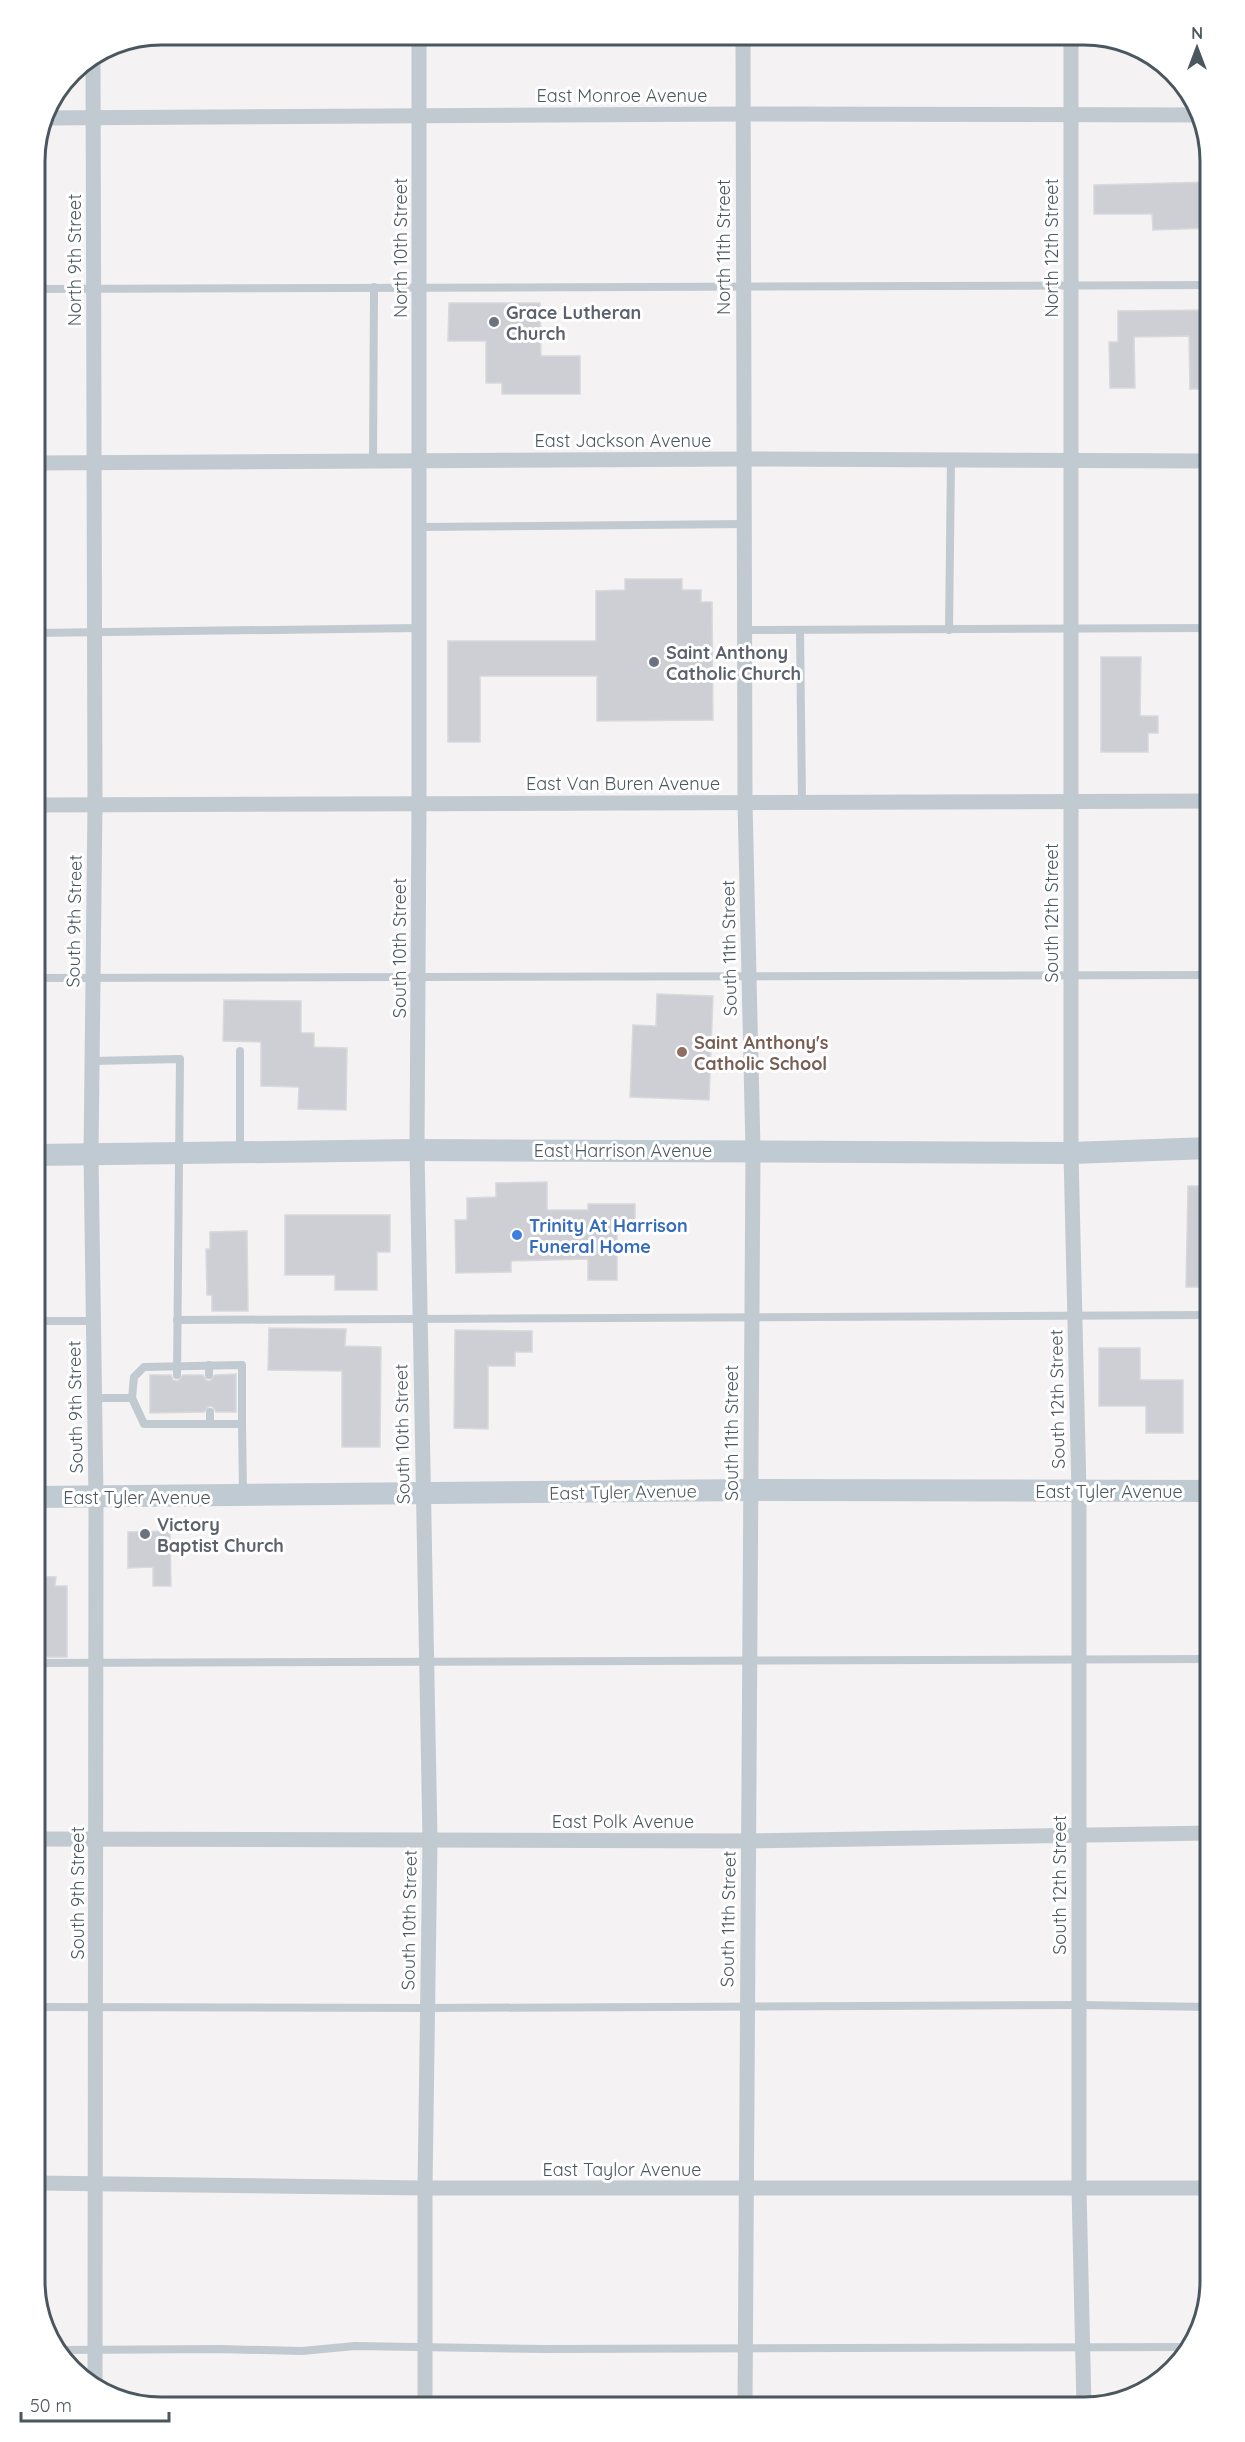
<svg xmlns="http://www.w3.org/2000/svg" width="1245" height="2442" font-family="Quicksand,sans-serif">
  <rect width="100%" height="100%" fill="#f4f2f3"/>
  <!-- building -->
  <g fill="#cdcfd4" stroke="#d7d9dd" stroke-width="1.5">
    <polygon points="1210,182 1210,228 1153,230 1152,214 1094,214 1094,185"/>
    <polygon points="449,303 540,303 541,356 580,356 580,394 502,394 502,383 486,383 486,341 448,341"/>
    <polygon points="1208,310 1210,389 1190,389 1189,336 1134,337 1135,388 1110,388 1109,342 1118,342 1118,311"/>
    <polygon points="625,579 682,579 682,590 701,590 701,602 712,602 713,720 597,721 597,676 480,676 480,742 448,742 448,641 596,641 596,591 625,590"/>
    <polygon points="1101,657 1141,657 1140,716 1158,716 1158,733 1148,733 1148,752 1101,752"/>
    <polygon points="657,994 713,996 709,1100 630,1097 633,1025 656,1026"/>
    <polygon points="224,1000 301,1001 301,1033 314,1033 314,1047 347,1048 346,1110 298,1109 299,1087 261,1086 261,1042 223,1041"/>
    <polygon points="547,1182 547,1210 588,1210 588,1204 635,1204 635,1227 617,1227 617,1280 588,1280 588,1259 511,1261 511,1272 456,1273 455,1220 467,1220 467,1198 496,1197 496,1183"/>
    <polygon points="1188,1186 1210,1186 1210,1287 1186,1287"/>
    <polygon points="285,1215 390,1215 390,1252 377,1252 377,1290 335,1290 335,1275 285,1275"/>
    <polygon points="247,1231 248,1311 212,1311 212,1295 207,1295 206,1249 210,1249 210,1232"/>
    <polygon points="269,1328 346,1329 345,1346 381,1347 380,1447 342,1447 342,1371 268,1370"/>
    <polygon points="455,1330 532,1331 532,1352 515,1352 515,1366 488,1366 488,1429 454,1428"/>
    <polygon points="1099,1348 1140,1348 1140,1380 1183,1380 1183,1433 1146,1433 1146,1406 1099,1406"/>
    <polygon points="236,1374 236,1412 216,1412 213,1407 209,1406 204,1412 150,1413 150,1375 171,1375 173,1380 178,1381 183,1375 203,1375 206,1380 210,1381 215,1375"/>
    <polygon points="170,1531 171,1586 153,1586 153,1567 128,1568 128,1532"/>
    <polygon points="35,1576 56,1577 55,1586 67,1586 67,1657 35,1657"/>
  </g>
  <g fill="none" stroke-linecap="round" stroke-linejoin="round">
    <!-- service -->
    <g stroke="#c1cad0" stroke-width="8">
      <polyline points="35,289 1210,285"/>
      <polyline points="373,461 374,287"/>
      <polyline points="419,527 744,524"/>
      <polyline points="744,630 1210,628"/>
      <polyline points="800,630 802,802"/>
      <polyline points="949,630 951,461"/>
      <polyline points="35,633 419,628"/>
      <polyline points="35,978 1210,975"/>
      <polyline points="92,1061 180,1059 177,1375"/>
      <polyline points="240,1152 240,1051"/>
      <polyline points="177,1320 1210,1315"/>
      <polyline points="35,1321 94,1321"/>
      <polyline points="209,1365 209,1375"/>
      <polyline points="95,1398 132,1398 144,1424 242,1424 243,1492"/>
      <polyline points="132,1398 134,1377 144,1367 242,1365 242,1424"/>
      <polyline points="210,1412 210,1424"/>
      <polyline points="35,1663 1210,1659"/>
      <polyline points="35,2007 427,2008 1079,2005 1210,2007"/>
      <polyline points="61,2350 220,2349 302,2351 355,2346 545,2349 1191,2347"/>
    </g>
    <!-- minor -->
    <g stroke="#c1cad0" stroke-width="15">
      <polyline points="419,35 419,804 417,1150 430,1839 425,2188 425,2407"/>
      <polyline points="743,35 745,802 753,1150 745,2407"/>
      <polyline points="1071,35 1071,1153 1079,1492 1079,2188 1084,2407"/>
      <polyline points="93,57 95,805 91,1155 96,1497 95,2388"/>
      <polyline points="43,118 743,114 1202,115"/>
      <polyline points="35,463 744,459 1210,461"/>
      <polyline points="35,805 1210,801"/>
      <polyline points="35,1839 748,1841 1210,1833"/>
      <polyline points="35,2183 425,2188 1210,2188"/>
    </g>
    <!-- secondary -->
    <g stroke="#c0cad2" stroke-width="22">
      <polyline points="35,1155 417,1150 1071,1153 1210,1148"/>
      <polyline points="35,1497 750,1490 1210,1491"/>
    </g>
  </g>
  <!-- markers -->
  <g fill="#6b7280" stroke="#fff" stroke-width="2">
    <circle cx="494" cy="322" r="6"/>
    <circle cx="654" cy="662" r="6"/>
    <circle cx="145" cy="1534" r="6"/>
  </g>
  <circle fill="#8d6e63" stroke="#fff" stroke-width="2" cx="682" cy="1052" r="6"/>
  <circle fill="#3f7fe0" stroke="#fff" stroke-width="2" cx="517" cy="1235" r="6"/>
  <g text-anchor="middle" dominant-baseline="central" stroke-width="6" stroke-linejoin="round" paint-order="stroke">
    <!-- street labels -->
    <g font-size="18" fill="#4b575f" stroke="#fff">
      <text x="622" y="95">East Monroe Avenue</text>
      <text transform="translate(723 247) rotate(-90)">North 11th Street</text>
      <text transform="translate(400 248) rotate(-90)">North 10th Street</text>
      <text transform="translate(1051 248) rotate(-90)">North 12th Street</text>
      <text transform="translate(74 260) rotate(-90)">North 9th Street</text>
      <text x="623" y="440">East Jackson Avenue</text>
      <text x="623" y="783">East Van Buren Avenue</text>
      <text transform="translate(1051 913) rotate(-90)">South 12th Street</text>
      <text transform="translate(74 921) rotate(-89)">South 9th Street</text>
      <text transform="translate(399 948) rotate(-90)">South 10th Street</text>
      <text transform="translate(729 948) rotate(-91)">South 11th Street</text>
      <text x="623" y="1150">East Harrison Avenue</text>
      <text transform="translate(1057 1399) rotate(-91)">South 12th Street</text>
      <text transform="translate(75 1407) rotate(-91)">South 9th Street</text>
      <text transform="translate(731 1433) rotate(-90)">South 11th Street</text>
      <text transform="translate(402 1434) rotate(-91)">South 10th Street</text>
      <text x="1109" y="1491">East Tyler Avenue</text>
      <text transform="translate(623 1492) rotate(-1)">East Tyler Avenue</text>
      <text x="137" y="1497">East Tyler Avenue</text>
      <text x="623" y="1821">East Polk Avenue</text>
      <text transform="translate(1059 1885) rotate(-90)">South 12th Street</text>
      <text transform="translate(77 1893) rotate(-90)">South 9th Street</text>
      <text transform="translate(728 1919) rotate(-89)">South 11th Street</text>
      <text transform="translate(409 1920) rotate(-89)">South 10th Street</text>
      <text x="622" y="2169">East Taylor Avenue</text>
    </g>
    <!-- worship labels -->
    <g font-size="18" font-weight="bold" fill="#5b616d" stroke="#fff" text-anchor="start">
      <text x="506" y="312">Grace Lutheran<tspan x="506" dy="21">Church</tspan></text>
      <text x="666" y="652">Saint Anthony<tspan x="666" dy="21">Catholic Church</tspan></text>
      <text x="157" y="1524">Victory<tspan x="157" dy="21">Baptist Church</tspan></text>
    </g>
    <!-- education labels -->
    <g font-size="18" font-weight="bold" fill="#785e54" stroke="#fff" text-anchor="start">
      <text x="694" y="1042">Saint Anthony's<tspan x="694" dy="21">Catholic School</tspan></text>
    </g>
    <!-- shop labels -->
    <g font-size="18" font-weight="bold" fill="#366cbe" stroke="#fff" text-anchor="start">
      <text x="529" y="1225">Trinity At Harrison<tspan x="529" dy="21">Funeral Home</tspan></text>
    </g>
  </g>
  <!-- crop -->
  <path d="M0 0H1245V2442H0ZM161 45H1084A116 116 0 0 1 1200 161V2281A116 116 0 0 1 1084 2397H161A116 116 0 0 1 45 2281V161A116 116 0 0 1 161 45Z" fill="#fff" fill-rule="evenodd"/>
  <path fill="none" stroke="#4b575f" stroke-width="3" d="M161 45H1084A116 116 0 0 1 1200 161V2281A116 116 0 0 1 1084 2397H161A116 116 0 0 1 45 2281V161A116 116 0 0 1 161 45Z"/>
  <!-- north arrow -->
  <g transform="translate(1197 48)" stroke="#ffffff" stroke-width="4.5" paint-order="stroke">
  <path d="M0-4.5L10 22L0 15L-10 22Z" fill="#4b575f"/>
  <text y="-9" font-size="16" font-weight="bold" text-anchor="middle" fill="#4b575f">N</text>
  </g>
  <!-- scale -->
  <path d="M21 2412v9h148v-9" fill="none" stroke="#4b575f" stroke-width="3"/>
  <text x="30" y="2412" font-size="18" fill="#4b575f" stroke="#ffffff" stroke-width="4.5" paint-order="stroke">50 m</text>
</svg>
